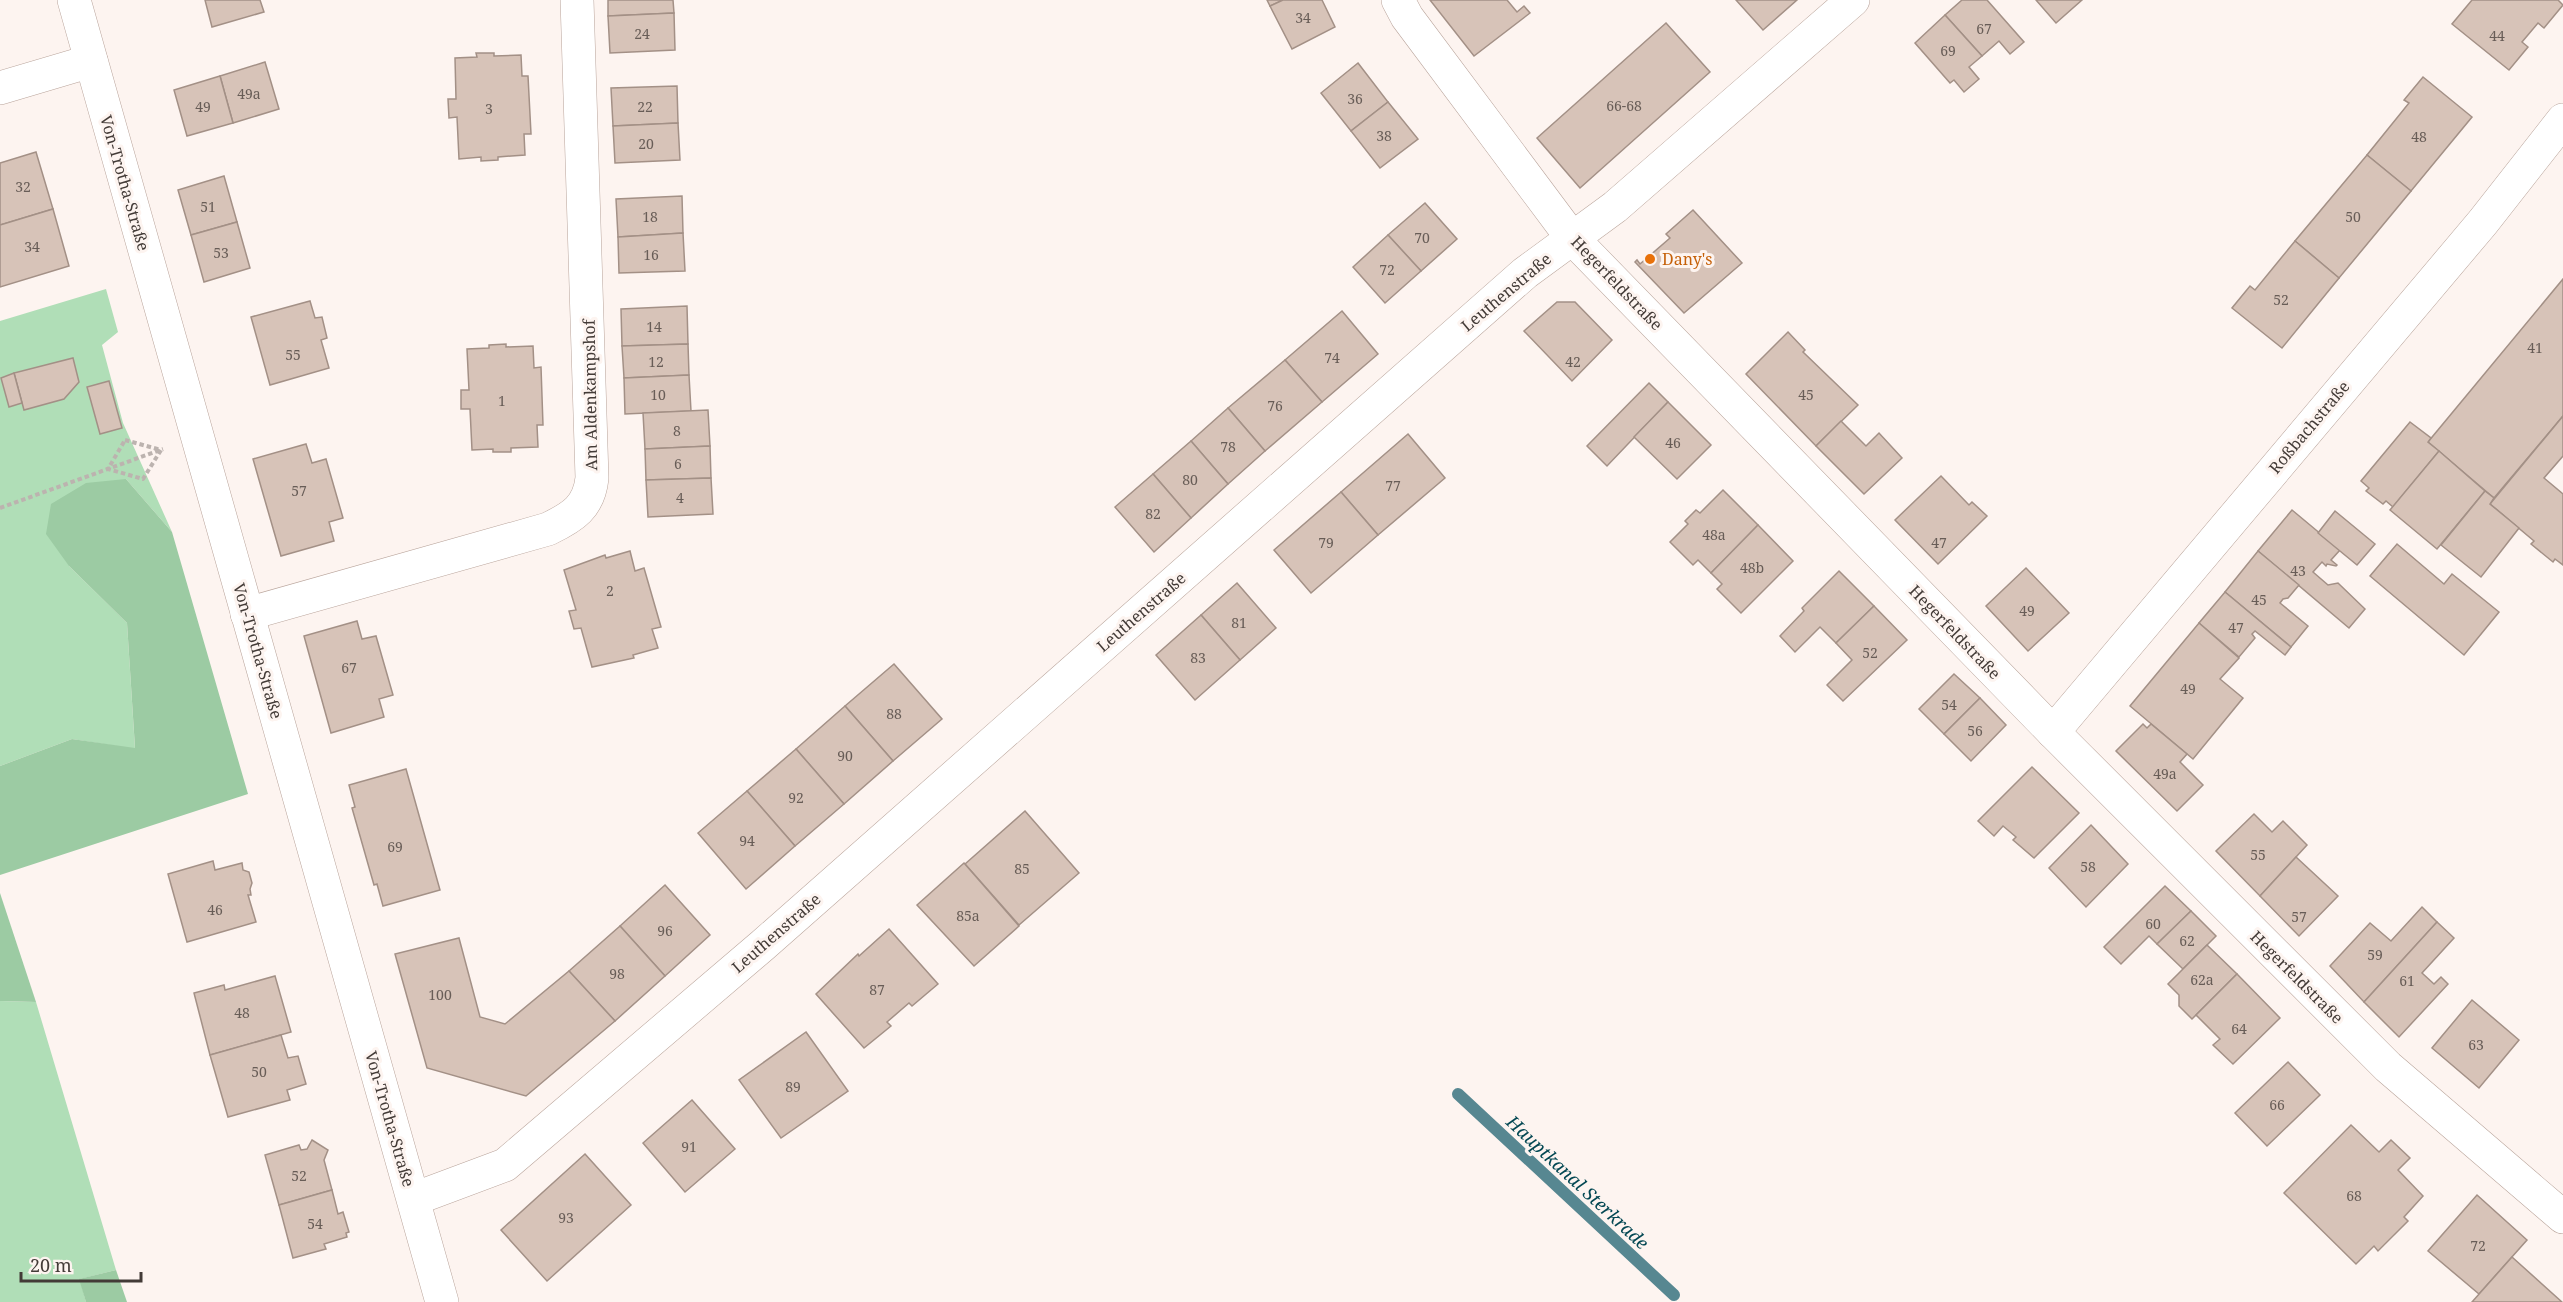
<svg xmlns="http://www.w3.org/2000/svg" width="2563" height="1302" font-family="'Noto Serif',serif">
  <rect width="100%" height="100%" fill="#fdf4f0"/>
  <!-- green -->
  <g fill="#b0deb7">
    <polygon points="106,289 118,332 102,345 123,423 172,532 126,479 69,566 127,623 135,749 72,739 0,766 0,321"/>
    <polygon points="0,1001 36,1002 116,1270 80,1279 86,1302 0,1302"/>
  </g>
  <!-- forest -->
  <g fill="#9ccba3">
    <polygon points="126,479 172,532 248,794 0,875 0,766 72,739 135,748 127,623 69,566 46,534 51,504 86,483"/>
    <polygon points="0,893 36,1002 0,1001"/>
    <polygon points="116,1270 127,1302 86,1302 79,1279"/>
  </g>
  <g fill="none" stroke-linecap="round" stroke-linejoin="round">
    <!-- stream -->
    <polyline stroke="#578791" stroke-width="12" points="1458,1094 1674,1295"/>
  </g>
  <!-- building -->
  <g fill="#d7c3b8" stroke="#a39086" stroke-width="1.5">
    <polygon points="205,0 260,0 264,12 212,27"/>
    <polygon points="608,0 673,0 674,13 608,16"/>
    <polygon points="1267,0 1283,0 1270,6"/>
    <polygon points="1283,0 1322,0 1335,27 1292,49 1270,6"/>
    <polygon points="1430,0 1507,0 1517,12 1524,6 1530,13 1474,56"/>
    <polygon points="1736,0 1797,0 1763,30"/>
    <polygon points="1962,0 1987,0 2024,42 2010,54 1999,41 1982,56 1945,15"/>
    <polygon points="2036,0 2082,0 2056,23"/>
    <polygon points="2472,0 2558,0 2563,5 2544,28 2538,23 2522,42 2528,47 2509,70 2452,24"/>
    <polygon points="674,13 675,50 610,53 608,16"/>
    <polygon points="1945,15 1982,56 1969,67 1979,79 1964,92 1954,80 1950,83 1915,43"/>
    <polygon points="1666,23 1710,72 1580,188 1537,138"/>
    <polygon points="476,53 494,53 494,56 521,55 522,76 528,76 531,134 524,134 525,155 498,157 498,160 481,161 481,157 459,159 457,117 449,118 448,99 456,99 455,58 477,57"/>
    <polygon points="265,62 279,109 233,123 220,76"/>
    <polygon points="1358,63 1388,102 1351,131 1321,93"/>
    <polygon points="220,76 233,123 187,136 174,90"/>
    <polygon points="2423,77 2472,117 2411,191 2367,155 2409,103 2404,100"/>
    <polygon points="677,86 678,123 613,126 611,88"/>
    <polygon points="1388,102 1418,139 1380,168 1351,131"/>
    <polygon points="678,123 680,160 615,163 613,126"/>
    <polygon points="36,152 53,209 0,225 0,163"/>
    <polygon points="2367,155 2411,191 2339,278 2295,241"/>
    <polygon points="224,176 237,222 191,235 178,190"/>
    <polygon points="682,196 683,233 618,237 616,199"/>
    <polygon points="1425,203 1457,239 1421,271 1388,235"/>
    <polygon points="53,209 69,266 0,287 0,225"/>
    <polygon points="1693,210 1742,263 1684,313 1635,262 1637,260 1640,264 1670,238 1666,234"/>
    <polygon points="237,222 250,268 204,282 191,235"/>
    <polygon points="683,233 685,271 619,273 618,237"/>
    <polygon points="1388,235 1421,271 1385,303 1353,267"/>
    <polygon points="2295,241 2339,278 2282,348 2232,308 2250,286 2255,290"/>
    <polygon points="2563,279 2563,416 2494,498 2428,442"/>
    <polygon points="310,301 315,318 322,317 327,338 321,340 329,368 270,385 251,317"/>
    <polygon points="1557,302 1575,302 1612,340 1572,381 1524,331"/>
    <polygon points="687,306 688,344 622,346 621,309"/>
    <polygon points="1342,311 1378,354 1322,402 1285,360"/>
    <polygon points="1788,332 1805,350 1803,352 1858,405 1816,446 1746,374"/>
    <polygon points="506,344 506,347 533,346 534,368 541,367 543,425 537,425 538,447 511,448 511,452 493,452 493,449 472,450 470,409 461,409 461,390 469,390 467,349 489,348 489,345"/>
    <polygon points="688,344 689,375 624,378 622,346"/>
    <polygon points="73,358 79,382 64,399 24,410 14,373"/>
    <polygon points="1285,360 1322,402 1265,451 1228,408"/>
    <polygon points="14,373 22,403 9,407 1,378"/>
    <polygon points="689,375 691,411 625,414 624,378"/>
    <polygon points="109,381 122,428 100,434 87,387"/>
    <polygon points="1649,383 1668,402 1607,466 1587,446"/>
    <polygon points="1668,402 1711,445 1677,479 1634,437"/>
    <polygon points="1228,408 1265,451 1228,484 1191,441"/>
    <polygon points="708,410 710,446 645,449 643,413"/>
    <polygon points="2563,416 2563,456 2544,478 2563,494 2563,565 2555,559 2553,562 2531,544 2534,541 2490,504"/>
    <polygon points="1841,421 1866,446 1879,433 1902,458 1864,494 1816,446"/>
    <polygon points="2410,422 2431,438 2428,442 2439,451 2393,507 2386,501 2383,504 2366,491 2369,488 2361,481"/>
    <polygon points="1408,434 1445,478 1378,535 1341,492"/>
    <polygon points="1191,441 1228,484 1191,518 1153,474"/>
    <polygon points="306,444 312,463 326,459 343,518 329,522 334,541 281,556 253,459"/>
    <polygon points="710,446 711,478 646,480 645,449"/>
    <polygon points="2439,451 2485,491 2437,549 2390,510"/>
    <polygon points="1153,474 1191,518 1154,552 1115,507"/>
    <polygon points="1941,476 1969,505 1972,502 1987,516 1938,564 1895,520"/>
    <polygon points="711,478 713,514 648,517 646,480"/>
    <polygon points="1723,490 1758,525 1711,573 1698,560 1693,565 1670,542 1688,524 1685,521 1696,510 1700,513"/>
    <polygon points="2485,491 2494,498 2490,504 2519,528 2481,577 2441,545"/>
    <polygon points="1341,492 1378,535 1311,593 1274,550"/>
    <polygon points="2292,510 2340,550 2331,560 2337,565 2336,566 2327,564 2326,566 2322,562 2313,572 2328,585 2338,583 2365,609 2349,628 2258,551"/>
    <polygon points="2335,511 2375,544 2357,565 2318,533"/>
    <polygon points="1758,525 1793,561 1741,613 1717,589 1722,584 1711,573"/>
    <polygon points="2397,544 2444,584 2452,574 2499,612 2464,655 2370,576"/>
    <polygon points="630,551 635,571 644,568 661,627 652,629 658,648 633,655 634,658 592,667 581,628 574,629 569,611 576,610 564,570 605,555 606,558"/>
    <polygon points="2258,551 2299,585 2288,598 2283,599 2280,603 2308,626 2291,647 2225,592"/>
    <polygon points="2026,568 2069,613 2028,651 1986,606"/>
    <polygon points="1839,571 1874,606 1836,643 1820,627 1795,652 1780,636 1804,611 1802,608"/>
    <polygon points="1237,583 1276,628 1240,660 1201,615"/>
    <polygon points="2225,592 2291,647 2285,655 2255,631 2252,634 2255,638 2239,657 2199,623"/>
    <polygon points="1874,606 1907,640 1843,701 1827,685 1852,660 1836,643"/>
    <polygon points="1201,615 1240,660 1195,700 1156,655"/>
    <polygon points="357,621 362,639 376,636 393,695 379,699 384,717 331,733 304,636"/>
    <polygon points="2199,623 2239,658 2220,679 2243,698 2193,759 2130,706"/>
    <polygon points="894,664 942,719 893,761 845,706"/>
    <polygon points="1954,674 1980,698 1944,734 1919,709"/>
    <polygon points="1980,698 2006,725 1971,761 1944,734"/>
    <polygon points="845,706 893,761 844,804 796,749"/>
    <polygon points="2143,724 2147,728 2151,724 2187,754 2180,762 2203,785 2177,811 2116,751"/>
    <polygon points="796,749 844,804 795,846 747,791"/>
    <polygon points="2032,767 2079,813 2034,858 2013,840 2016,837 2003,826 1994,836 1978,821"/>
    <polygon points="406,769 440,890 383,906 377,884 374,885 352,808 355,807 349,785"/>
    <polygon points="747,791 795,846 746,889 698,833"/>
    <polygon points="1025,811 1079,873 1019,925 965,864"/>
    <polygon points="2254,814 2272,832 2283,821 2307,845 2260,896 2216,851"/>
    <polygon points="2091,825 2128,864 2086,907 2049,868"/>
    <polygon points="2296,857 2338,896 2299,936 2260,896"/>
    <polygon points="213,861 215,870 242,863 243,870 249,872 252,883 250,889 251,895 248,895 256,922 187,942 168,874"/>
    <polygon points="964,863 1019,926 974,966 917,905"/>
    <polygon points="665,885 710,935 665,976 620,926"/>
    <polygon points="2165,886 2191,911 2157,944 2149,936 2121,964 2104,947"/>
    <polygon points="2422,907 2437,922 2364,1002 2330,966 2370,923 2391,941"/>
    <polygon points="2191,911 2216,936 2183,969 2157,944"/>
    <polygon points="2437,922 2454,938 2422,973 2434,984 2441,977 2448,984 2399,1037 2364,1002"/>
    <polygon points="620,926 665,976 615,1021 569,971"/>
    <polygon points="889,929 938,984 912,1006 909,1003 887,1022 891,1026 864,1048 816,994 858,954 859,956"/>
    <polygon points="459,938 480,1017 505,1024 569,971 615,1021 526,1096 427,1068 395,954"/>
    <polygon points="2207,945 2237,974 2192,1019 2179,1006 2179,995 2168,984"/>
    <polygon points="2237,974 2280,1018 2233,1064 2213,1045 2220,1039 2196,1015"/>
    <polygon points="275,976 291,1032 210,1055 194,993 224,985 225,990"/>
    <polygon points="2472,1000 2519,1040 2479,1088 2432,1048"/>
    <polygon points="806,1032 848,1091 781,1138 739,1080"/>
    <polygon points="281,1035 288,1058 298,1056 306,1084 287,1090 290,1100 228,1117 210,1055"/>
    <polygon points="2288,1062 2320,1095 2267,1146 2235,1113"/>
    <polygon points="692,1100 735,1149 685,1192 643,1143"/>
    <polygon points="2351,1125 2379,1152 2391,1140 2410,1158 2398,1170 2423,1196 2404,1217 2408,1221 2378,1251 2374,1246 2356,1264 2284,1193"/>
    <polygon points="312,1140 328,1150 324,1160 332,1190 279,1205 265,1155 299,1145 301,1150 307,1149"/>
    <polygon points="585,1154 631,1205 547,1281 501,1230"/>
    <polygon points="332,1190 338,1214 343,1212 349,1232 346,1233 347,1237 324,1244 326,1249 293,1258 279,1205"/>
    <polygon points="2477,1195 2527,1240 2479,1294 2428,1251"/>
    <polygon points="2512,1257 2562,1302 2472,1302"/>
  </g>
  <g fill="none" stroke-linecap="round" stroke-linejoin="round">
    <defs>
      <g id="minor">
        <polyline points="74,0 442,1302"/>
        <polyline points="1398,0 1407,17 1572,238 2053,732 2388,1067 2563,1217"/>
        <polyline points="0,88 91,61"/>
        <path d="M247 614 548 529C573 517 589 507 592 478L577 0"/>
        <polyline points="2053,732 2483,222 2563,120"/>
        <polyline points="414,1199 505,1165 763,945 1525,273 1615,207 1853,0"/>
      </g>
    </defs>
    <!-- minor casing -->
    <use href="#minor" stroke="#b9a49b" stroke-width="34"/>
    <!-- path -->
    <g stroke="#bcb3af" stroke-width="4" stroke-dasharray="4.5 3" stroke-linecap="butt">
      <polygon points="125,440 161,450 143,479 108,469"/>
      <polyline points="0,508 163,449"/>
    </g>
    <!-- minor -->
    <use href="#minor" stroke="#fff" stroke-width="33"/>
  </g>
  <!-- markers -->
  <circle fill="#e8710a" stroke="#fdf4f0" stroke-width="2" cx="1650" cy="259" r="6"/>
  <g text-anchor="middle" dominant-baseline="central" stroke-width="6" stroke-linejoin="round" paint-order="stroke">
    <!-- number labels -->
    <g font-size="14" fill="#685d57">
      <text x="1303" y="17">34</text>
      <text x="1984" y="28">67</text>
      <text x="642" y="33">24</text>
      <text x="2497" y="35">44</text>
      <text x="1948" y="50">69</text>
      <text x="249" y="93">49a</text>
      <text x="1355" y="98">36</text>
      <text x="1624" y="105">66-68</text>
      <text x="203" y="106">49</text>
      <text x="645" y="106">22</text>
      <text x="489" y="108">3</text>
      <text x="1384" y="135">38</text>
      <text x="2419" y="136">48</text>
      <text x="646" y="143">20</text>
      <text x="23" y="186">32</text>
      <text x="208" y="206">51</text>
      <text x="650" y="216">18</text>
      <text x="2353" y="216">50</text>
      <text x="1422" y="237">70</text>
      <text x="32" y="246">34</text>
      <text x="221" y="252">53</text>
      <text x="651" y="254">16</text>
      <text x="1387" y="269">72</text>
      <text x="2281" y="299">52</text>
      <text x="654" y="326">14</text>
      <text x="2535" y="347">41</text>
      <text x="293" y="354">55</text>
      <text x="1332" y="357">74</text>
      <text x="656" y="361">12</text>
      <text x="1573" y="361">42</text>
      <text x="658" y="394">10</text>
      <text x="1806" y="394">45</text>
      <text x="502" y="400">1</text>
      <text x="1275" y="405">76</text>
      <text x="677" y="430">8</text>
      <text x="1673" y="442">46</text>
      <text x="1228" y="446">78</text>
      <text x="678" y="463">6</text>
      <text x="1190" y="479">80</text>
      <text x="1393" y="485">77</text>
      <text x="299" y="490">57</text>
      <text x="680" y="497">4</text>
      <text x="1153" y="513">82</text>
      <text x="1714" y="534">48a</text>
      <text x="1326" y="542">79</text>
      <text x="1939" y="542">47</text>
      <text x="1752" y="567">48b</text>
      <text x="2298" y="570">43</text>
      <text x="610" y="590">2</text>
      <text x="2259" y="599">45</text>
      <text x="2027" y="610">49</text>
      <text x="1239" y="622">81</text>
      <text x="2236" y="627">47</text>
      <text x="1870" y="652">52</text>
      <text x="1198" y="657">83</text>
      <text x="349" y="667">67</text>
      <text x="2188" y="688">49</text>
      <text x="1949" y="704">54</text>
      <text x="894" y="713">88</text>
      <text x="1975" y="730">56</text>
      <text x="845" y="755">90</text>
      <text x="2165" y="773">49a</text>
      <text x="796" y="797">92</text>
      <text x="747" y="840">94</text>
      <text x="395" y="846">69</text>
      <text x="2258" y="854">55</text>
      <text x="2088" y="866">58</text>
      <text x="1022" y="868">85</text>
      <text x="215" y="909">46</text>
      <text x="968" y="915">85a</text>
      <text x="2299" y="916">57</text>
      <text x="2153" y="923">60</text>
      <text x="665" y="930">96</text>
      <text x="2187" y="940">62</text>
      <text x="2375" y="954">59</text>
      <text x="617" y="973">98</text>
      <text x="2202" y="979">62a</text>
      <text x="2407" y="980">61</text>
      <text x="877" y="989">87</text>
      <text x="440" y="994">100</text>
      <text x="242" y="1012">48</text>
      <text x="2239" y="1028">64</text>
      <text x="2476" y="1044">63</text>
      <text x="259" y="1071">50</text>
      <text x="793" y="1086">89</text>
      <text x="2277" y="1104">66</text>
      <text x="689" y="1146">91</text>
      <text x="299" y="1175">52</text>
      <text x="2354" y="1195">68</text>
      <text x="566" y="1217">93</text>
      <text x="315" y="1223">54</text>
      <text x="2478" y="1245">72</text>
    </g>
    <!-- street labels -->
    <g font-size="16" fill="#433b37" stroke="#fdf4f0">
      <text transform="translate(125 183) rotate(74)">Von-Trotha-Straße</text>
      <text transform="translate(1617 283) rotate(46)">Hegerfeldstraße</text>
      <text transform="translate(1506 292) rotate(-40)">Leuthenstraße</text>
      <text transform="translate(590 395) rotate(-91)">Am Aldenkampshof</text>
      <text transform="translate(2309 427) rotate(-50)">Roßbachstraße</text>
      <text transform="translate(1141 612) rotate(-41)">Leuthenstraße</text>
      <text transform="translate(1955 632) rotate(46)">Hegerfeldstraße</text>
      <text transform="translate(258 651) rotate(74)">Von-Trotha-Straße</text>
      <text transform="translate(776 933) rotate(-41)">Leuthenstraße</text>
      <text transform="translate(2297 977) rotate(45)">Hegerfeldstraße</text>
      <text transform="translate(390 1119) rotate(74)">Von-Trotha-Straße</text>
    </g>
    <!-- food labels -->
    <g font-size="16" fill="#c56008" stroke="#fdf4f0" text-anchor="start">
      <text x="1662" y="259">Dany's</text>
    </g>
    <!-- water labels -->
    <g font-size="18" font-style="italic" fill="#044853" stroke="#fdf4f0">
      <text transform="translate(1578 1182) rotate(43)">Hauptkanal Sterkrade</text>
    </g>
  </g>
  <!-- scale -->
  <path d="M21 1272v9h120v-9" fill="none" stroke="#433b37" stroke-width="3"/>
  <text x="30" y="1272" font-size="18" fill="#433b37" stroke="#fdf4f0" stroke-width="4.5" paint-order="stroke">20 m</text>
</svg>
